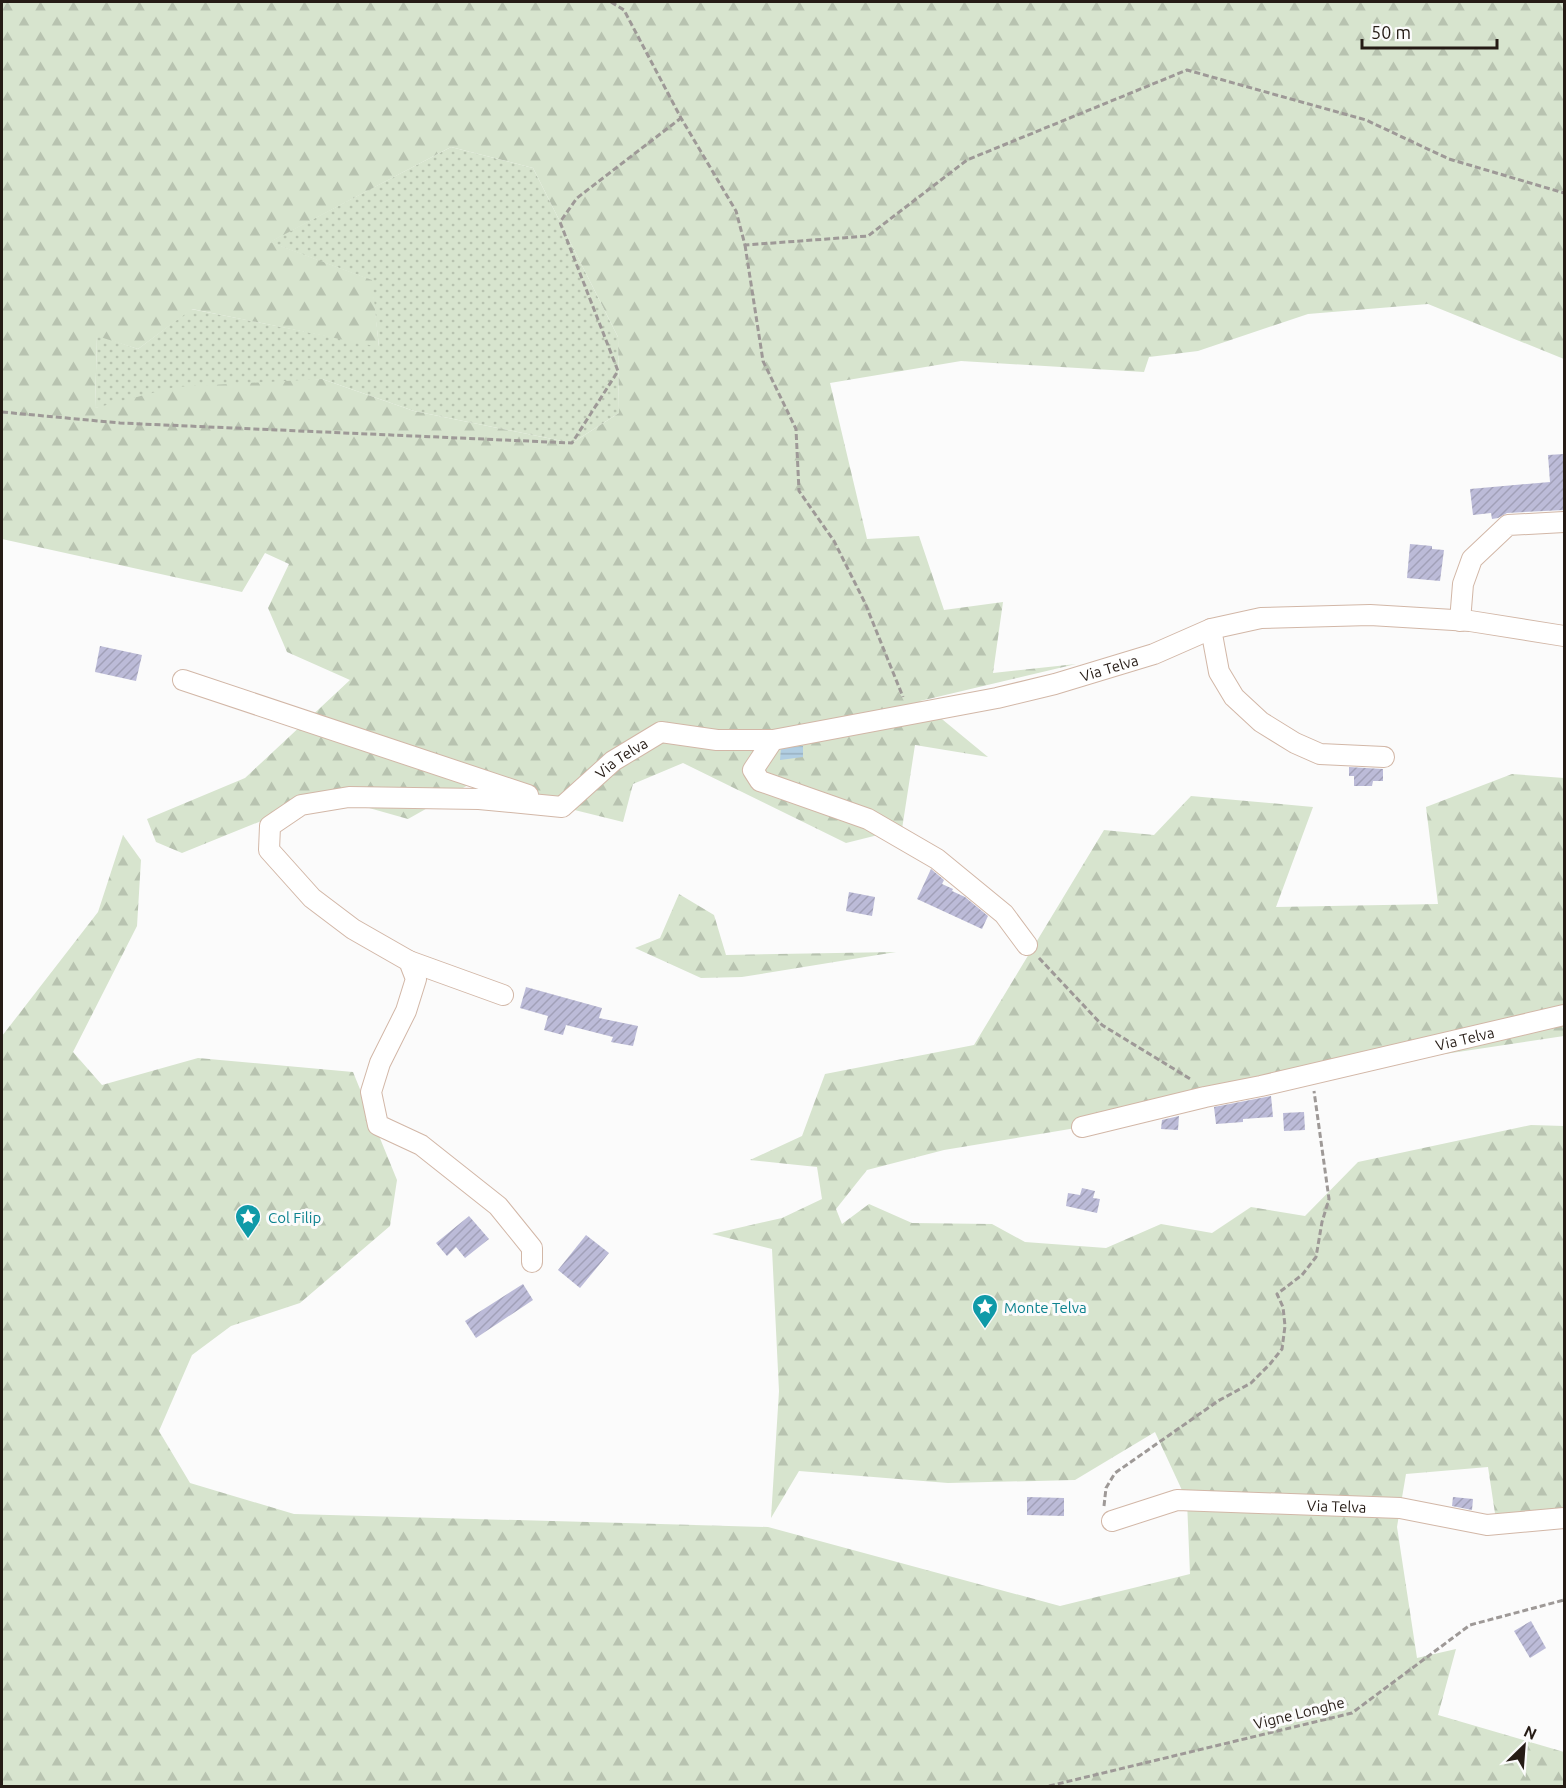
<svg xmlns="http://www.w3.org/2000/svg" width="1566" height="1788" font-family="Ubuntu,sans-serif">
  <defs>
    <pattern id="green-dots" width="8" height="8" patternUnits="userSpaceOnUse" patternTransform="scale(1.5)"><rect width="8" height="8" fill="#d7e4ce"/><path d="M2 2h.1M6 6h.1" fill="none" stroke="#b8c3b0" stroke-width="1.8" stroke-linecap="round"/></pattern>
    <pattern id="forest-firs" width="22" height="20" patternUnits="userSpaceOnUse" patternTransform="scale(1.5)"><rect width="22" height="20" fill="#d7e4ce"/><path d="M5 1l3.5 6h-7zM16 11l3.5 6h-7z" fill="#b8c3b0"/></pattern>
    <pattern id="water-rules" width="6" height="5" patternUnits="userSpaceOnUse" patternTransform="scale(1.5)"><rect width="6" height="5" fill="#b1cee2"/><path d="M0 2.5h6" fill="none" stroke="#98b0c1"/></pattern>
    <pattern id="building-hatch" width="6" height="6" patternUnits="userSpaceOnUse" patternTransform="scale(1.5)"><rect width="6" height="6" fill="#bcbbd8"/><path d="M-1 1l2-2M0 6l6-6M5 7l2-2" fill="none" stroke="#a1a0b8"/></pattern>
  </defs>
  <rect width="100%" height="100%" fill="#fbfbfb"/>
  <!-- green -->
  <polygon fill="url(#green-dots)" points="451,147 533,168 618,337 619,413 572,443 414,411 322,379 95,408 97,335 138,349 191,309 379,346 371,280 269,242"/>
  <!-- forest -->
  <g fill="url(#forest-firs)" fill-rule="evenodd">
    <path d="M2 2H1564V359L1428 304 1308 314 1198 351 1149 357 1144 372 961 361 830 383 867 539 919 536 944 610 1003 602 993 673 1076 664 920 701 988 757 915 745 902 829 846 843 683 763 633 784 623 822 470 784 408 819 362 806 338 790 182 853 156 842 147 819 245 778 350 680 287 652 268 608 289 564 265 553 242 592 2 539ZM451 147 533 168 618 337 619 413 572 443 414 411 322 379 175 387 95 408 97 336 138 349 192 309 379 347 372 280 270 242Z"/>
    <polygon points="1512,774 1564,778 1564,1036 1312,1074 1130,1119 944,1150 867,1170 836,1209 842,1224 869,1204 912,1223 992,1224 1025,1242 1106,1248 1161,1224 1212,1233 1251,1207 1305,1216 1358,1162 1531,1125 1564,1126 1564,1516 1496,1520 1488,1467 1406,1474 1397,1527 1417,1658 1456,1649 1438,1715 1564,1752 1564,1786 2,1786 2,1036 98,912 123,835 141,860 137,926 73,1052 102,1085 198,1058 353,1072 397,1180 390,1226 300,1303 231,1326 192,1355 159,1431 190,1483 294,1514 768,1527 1060,1606 1190,1574 1187,1501 1155,1432 1075,1480 948,1483 799,1471 771,1518 779,1391 772,1249 712,1234 782,1218 822,1199 817,1167 750,1160 802,1136 825,1074 974,1045 1104,830 1154,835 1191,796 1313,807 1276,907 1438,904 1426,807"/>
    <polygon points="679,894 714,915 726,955 896,952 742,977 701,978 635,948 660,938"/>
  </g>
  <!-- water -->
  <polygon fill="url(#water-rules)" points="803,746 803,757 780,760 781,748"/>
  <!-- building -->
  <g fill="url(#building-hatch)">
    <polygon points="1564,454 1564,510 1507,513 1498,518 1492,519 1491,513 1473,515 1470,489 1550,482 1548,455"/>
    <polygon points="1410,544 1432,546 1432,549 1444,550 1440,581 1407,578"/>
    <polygon points="100,646 142,655 136,681 95,672"/>
    <polygon points="1349,767 1383,769 1383,781 1373,781 1372,786 1354,786 1354,776 1349,776"/>
    <polygon points="931,869 944,880 942,884 953,889 952,891 965,897 988,916 982,929 917,899"/>
    <polygon points="849,892 875,897 872,916 846,911"/>
    <polygon points="526,987 602,1008 599,1018 638,1026 633,1046 611,1042 613,1037 566,1025 563,1035 544,1030 548,1016 520,1008"/>
    <polygon points="1271,1096 1273,1117 1243,1119 1243,1122 1216,1124 1214,1107"/>
    <polygon points="1304,1112 1305,1130 1284,1131 1283,1113"/>
    <polygon points="1179,1116 1178,1130 1161,1129 1162,1120"/>
    <polygon points="1082,1188 1095,1191 1093,1198 1100,1199 1097,1213 1066,1206 1068,1193 1080,1195"/>
    <polygon points="469,1216 489,1239 465,1258 456,1247 447,1256 436,1243"/>
    <polygon points="586,1235 609,1253 580,1288 558,1270"/>
    <polygon points="523,1284 533,1300 476,1338 465,1321"/>
    <polygon points="1027,1497 1064,1498 1064,1516 1027,1515"/>
    <polygon points="1453,1497 1473,1499 1472,1510 1452,1506"/>
    <polygon points="1531,1621 1546,1648 1530,1658 1514,1631"/>
  </g>
  <g fill="none" stroke-linecap="round" stroke-linejoin="round">
    <defs>
      <g id="minor">
        <polyline points="1460,621 1463,584 1472,559 1508,525 1564,522"/>
        <polyline points="1211,629 1219,672 1234,697 1261,722 1295,743 1320,754 1384,757"/>
        <polyline points="183,680 528,795"/>
        <polyline points="773,740 753,770 760,781 868,819 937,859 1004,914 1027,945"/>
        <polyline points="409,961 503,995"/>
        <path id="s1" d="M1082 1127 1205 1097 1261 1086 1564 1015"/>
        <path id="s2" d="M532 1262V1248L498 1206 421 1145 378 1125 371 1092 380 1063 406 1011 416 979 409 961 353 929 312 898 269 850 270 826 301 805 349 797 479 799 562 807 613 761 661 732 717 740H773L997 698 1055 684 1154 654 1211 629 1261 618 1370 615 1470 621 1564 636"/>
        <path id="s3" d="M1112 1521 1177 1500 1400 1508 1487 1525 1564 1518"/>
      </g>
    </defs>
    <!-- minor casing -->
    <use href="#minor" stroke="#d2b7a7" stroke-width="22"/>
    <!-- path -->
    <g stroke="#9e9997" stroke-width="3" stroke-dasharray="6 3" stroke-linecap="butt">
      <polyline points="611,2 624,10 681,118 736,211 745,245 868,236 967,160 1187,70 1366,120 1449,159 1564,193"/>
      <polyline points="745,245 763,361 796,429 799,491 834,541 865,603 903,697"/>
      <polyline points="2,412 120,423 572,443 618,371 560,222 577,198 681,118"/>
      <polyline points="1039,958 1102,1025 1192,1080"/>
      <polyline points="1104,1506 1106,1488 1115,1473 1218,1401 1251,1383 1270,1364 1282,1349 1285,1326 1283,1307 1277,1294 1302,1275 1316,1257 1322,1222 1329,1199 1314,1091"/>
      <polyline points="1049,1786 1352,1713 1470,1625 1564,1600"/>
    </g>
    <!-- minor -->
    <use href="#minor" stroke="#fff" stroke-width="20"/>
  </g>
  <!-- icons -->
  <defs>
    <symbol id="sight-pin" viewBox="-11 -11 22 30"><path d="M0 17L-7.5 6A9.5 9.5 0 1 1 7.5 6Z" fill="#0f9aa8" stroke="#fbfbfb"/><path d="M0-6L1.8-2.2L6-1.7L2.9 1.2L3.7 5.4L0 3.3L-3.7 5.4L-2.9 1.2L-6-1.7L-1.8-2.2Z" fill="#fff"/></symbol>
  </defs>
  <g fill-rule="evenodd">
    <use href="#sight-pin" x="233" y="1202" width="30" height="40"/>
    <use href="#sight-pin" x="970" y="1292" width="30" height="40"/>
  </g>
  <g text-anchor="middle" dominant-baseline="central" stroke-width="6" stroke-linejoin="round" paint-order="stroke">
    <!-- street labels -->
    <g font-size="15" fill="#251b15" stroke="#fbfbfb">
      <text stroke="none"><textPath href="#s2" startOffset="1474">Via Telva</textPath></text>
      <text stroke="none"><textPath href="#s2" startOffset="970">Via Telva</textPath></text>
      <text stroke="none"><textPath href="#s1" startOffset="393">Via Telva</textPath></text>
      <text stroke="none"><textPath href="#s3" startOffset="228">Via Telva</textPath></text>
      <text transform="translate(1299 1713) rotate(-14)">Vigne Longhe</text>
    </g>
    <!-- culture labels -->
    <g font-size="15" fill="#0d838f" stroke="#fbfbfb" text-anchor="start">
      <text x="268" y="1217">Col Filip</text>
      <text x="1004" y="1307">Monte Telva</text>
    </g>
  </g>
  <!-- border -->
  <rect width="1566" height="1788" fill="none" stroke="#251b15" stroke-width="6"/>
  <!-- north arrow -->
  <g transform="translate(1524 1746) rotate(25)" stroke="#fbfbfb" stroke-width="4.5" paint-order="stroke">
  <path d="M0-4.5L10 22L0 15L-10 22Z" fill="#251b15"/>
  <text y="-9" font-size="16" font-weight="bold" text-anchor="middle" fill="#251b15">N</text>
  </g>
  <!-- scale -->
  <path d="M1362 39v9h135v-9" fill="none" stroke="#251b15" stroke-width="3"/>
  <text x="1371" y="39" font-size="18" fill="#251b15" stroke="#fbfbfb" stroke-width="4.5" paint-order="stroke">50 m</text>
</svg>
